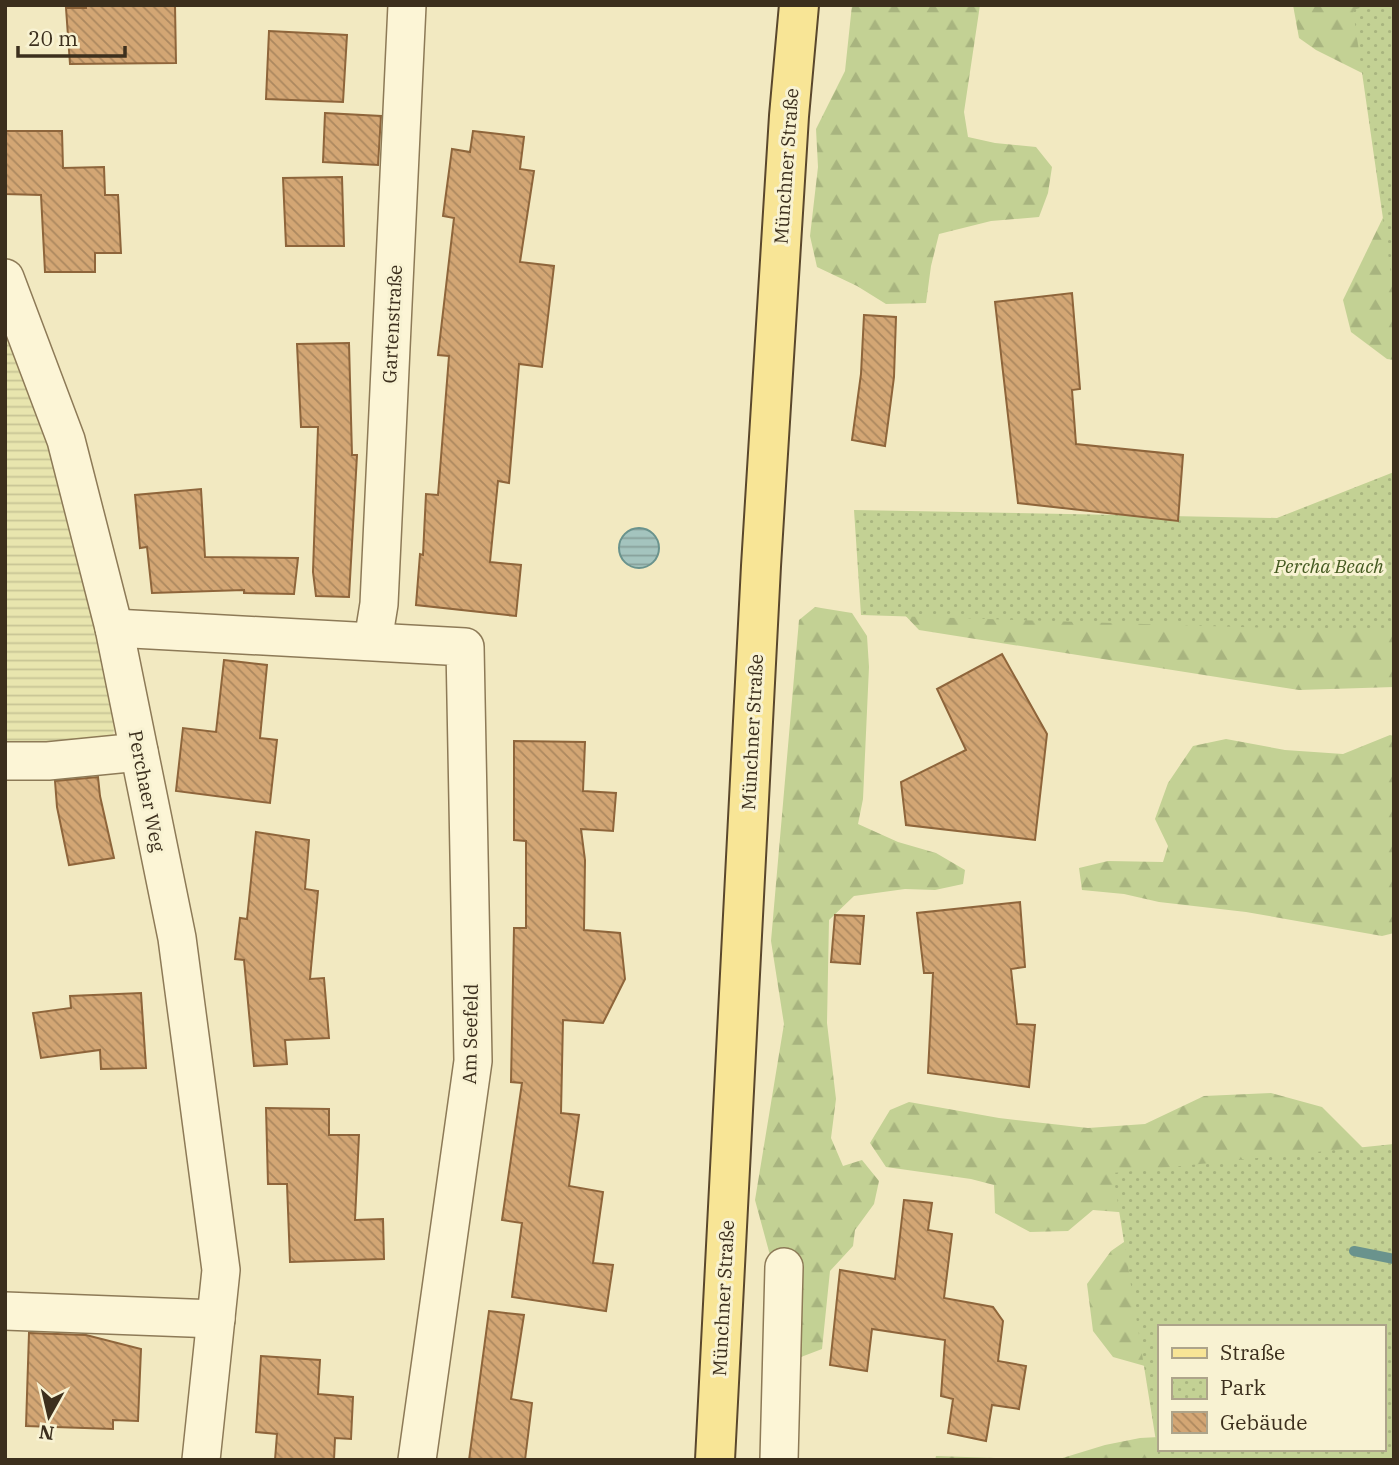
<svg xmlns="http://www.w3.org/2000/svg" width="1399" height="1465" font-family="'IBM Plex Serif',serif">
  <defs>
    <pattern id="farmland-rules" width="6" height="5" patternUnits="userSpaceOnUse" patternTransform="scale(1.75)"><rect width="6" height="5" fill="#e8e5ae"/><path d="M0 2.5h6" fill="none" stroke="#c8c595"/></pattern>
    <pattern id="forest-firs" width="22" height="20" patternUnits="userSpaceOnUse" patternTransform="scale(1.75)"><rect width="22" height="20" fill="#c3d194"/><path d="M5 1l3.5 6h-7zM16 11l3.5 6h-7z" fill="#a8b47f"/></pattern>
    <pattern id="park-dots" width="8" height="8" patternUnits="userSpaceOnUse" patternTransform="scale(1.75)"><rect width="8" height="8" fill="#c3d194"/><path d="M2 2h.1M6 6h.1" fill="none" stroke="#a8b47f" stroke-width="1.8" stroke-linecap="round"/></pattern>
    <pattern id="water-rules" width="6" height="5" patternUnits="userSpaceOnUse" patternTransform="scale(1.75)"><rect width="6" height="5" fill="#a4c4be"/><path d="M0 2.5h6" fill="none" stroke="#87a09a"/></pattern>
    <pattern id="building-back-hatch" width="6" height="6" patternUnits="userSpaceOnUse" patternTransform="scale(1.75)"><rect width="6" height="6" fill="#d3a674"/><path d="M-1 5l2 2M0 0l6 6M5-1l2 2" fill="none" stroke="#ac885f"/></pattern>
  </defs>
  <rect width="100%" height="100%" fill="#f2e9c1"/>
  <!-- farmland -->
  <polygon fill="url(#farmland-rules)" points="5,336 26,373 70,512 117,711 113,735 93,747 5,752"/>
  <!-- forest -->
  <g fill="url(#forest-firs)">
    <polygon points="852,5 980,5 964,112 968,137 995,143 1036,147 1052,167 1048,193 1039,217 991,221 939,234 931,266 926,303 886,304 857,286 817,267 810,236 818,167 816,129 845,71"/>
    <polygon points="1293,5 1394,5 1378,81 1316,50 1299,38"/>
    <polygon points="1394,195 1394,360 1387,359 1351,332 1343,300"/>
    <polygon points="1394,495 1394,687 1299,690 919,630 879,588 1283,543"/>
    <polygon points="815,607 852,613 867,636 869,667 863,799 858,824 898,842 936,853 965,870 963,884 935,890 905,889 854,896 829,920 827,1023 836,1099 831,1138 843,1166 862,1160 879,1181 874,1204 855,1230 853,1246 830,1271 822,1349 801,1357 789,1353 771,1259 755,1200 784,1024 771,941 799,620"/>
    <polygon points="1390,735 1394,736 1394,933 1382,936 1246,912 1159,902 1124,894 1082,890 1079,868 1108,861 1163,862 1168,846 1155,819 1168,783 1193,746 1226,739 1285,750 1343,754"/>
    <polygon points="1271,1093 1322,1107 1370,1155 1394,1460 935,1460 936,1456 1056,1460 1105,1445 1140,1438 1159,1437 1159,1449 1383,1449 1383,1327 1159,1327 1159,1370 1113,1357 1093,1331 1087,1284 1111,1251 1137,1233 1143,1214 1093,1210 1068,1231 1030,1232 995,1213 994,1185 971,1179 886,1167 870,1143 890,1110 909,1102 999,1118 1088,1128 1145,1124 1204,1096"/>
  </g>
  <!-- park -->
  <g fill="url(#park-dots)" fill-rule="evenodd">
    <polygon points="1370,5 1394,5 1394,295 1353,10"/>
    <polygon points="1394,472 1394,632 861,615 854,510 1277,518"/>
    <path d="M1394 1144V1460H1159L1113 1173ZM1159 1327H1383V1449H1159Z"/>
  </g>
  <!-- water -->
  <circle fill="url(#water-rules)" stroke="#6a938d" stroke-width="2" cx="639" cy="548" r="20"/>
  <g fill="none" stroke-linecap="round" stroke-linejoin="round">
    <!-- stream -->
    <polyline stroke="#6a938d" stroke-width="10" points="1354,1251 1394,1259"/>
  </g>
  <!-- building -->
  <g fill="url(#building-back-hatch)" stroke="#8e653b" stroke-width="2">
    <polygon points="86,5 175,5 176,63 70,64 66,8 86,8"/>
    <polygon points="269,31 347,35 343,102 266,99"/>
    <polygon points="325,113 381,116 378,165 323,162"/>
    <polygon points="5,131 62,131 63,168 104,167 105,195 118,195 121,253 95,253 95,272 45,272 41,195 5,194"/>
    <polygon points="473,131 524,137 520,169 534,171 520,262 554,266 542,367 519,364 509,483 498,481 490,562 521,565 516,616 416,605 420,554 423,555 426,494 438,495 449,356 438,355 454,218 443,216 452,149 470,152"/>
    <polygon points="342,177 344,246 286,246 283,178"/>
    <polygon points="1072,293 1080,389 1072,390 1076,444 1183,455 1178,521 1018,503 995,302"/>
    <polygon points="864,315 896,317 894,377 885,446 852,440 861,374"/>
    <polygon points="349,343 352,455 357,455 349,597 316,596 313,572 318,427 301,427 297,344"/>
    <polygon points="201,489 205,557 298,558 294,594 244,593 244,590 152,593 147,547 140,548 135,495"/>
    <polygon points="1002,654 1047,734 1035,840 906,825 901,782 966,750 937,689"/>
    <polygon points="224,660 267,665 260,738 277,740 270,803 176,791 183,728 216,732"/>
    <polygon points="514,741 585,742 583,791 616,793 613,831 581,829 585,860 584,930 620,933 625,979 603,1023 563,1020 561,1113 579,1115 569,1186 603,1192 593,1263 613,1265 606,1311 512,1297 522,1223 502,1220 522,1083 511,1082 514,928 526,928 526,841 514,840"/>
    <polygon points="98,777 100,796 114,858 69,865 57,807 55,781"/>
    <polygon points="256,832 309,840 305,889 318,891 310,979 324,978 329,1038 285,1040 287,1064 254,1066 244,960 235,959 240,918 247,919"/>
    <polygon points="1020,902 1025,967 1011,969 1017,1024 1035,1025 1029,1087 928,1073 933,973 924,973 917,913"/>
    <polygon points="835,915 864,916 860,964 831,962"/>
    <polygon points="141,993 146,1068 101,1069 100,1050 41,1058 33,1013 71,1008 70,996"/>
    <polygon points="266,1108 329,1109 329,1135 359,1135 355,1220 383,1219 384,1259 290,1262 287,1184 268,1184"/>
    <polygon points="904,1200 932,1203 928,1230 952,1234 944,1298 993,1307 1003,1321 998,1361 1026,1366 1019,1409 992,1405 986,1441 948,1433 953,1399 941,1396 945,1340 872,1329 867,1371 830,1365 840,1270 895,1279"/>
    <polygon points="489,1311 524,1315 511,1399 532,1403 525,1460 469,1460"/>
    <polygon points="29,1333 86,1335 141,1349 138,1421 113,1420 113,1429 26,1426"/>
    <polygon points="261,1356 320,1360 318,1394 353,1397 351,1439 335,1438 334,1460 275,1460 277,1434 256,1432"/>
  </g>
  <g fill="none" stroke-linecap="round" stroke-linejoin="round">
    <defs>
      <g id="minor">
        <polyline points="5,278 66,440 114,628 177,938 221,1270 201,1460"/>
        <polyline points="114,628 465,647 473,1061 417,1460"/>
        <polyline points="373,641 379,604 407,5"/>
        <polyline points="5,761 48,761 139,752"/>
        <polyline points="5,1311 216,1319"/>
        <polyline points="779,1460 784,1267"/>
      </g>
      <polyline id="major" points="715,1460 761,566 789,116 799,5"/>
    </defs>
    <!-- minor casing -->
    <use href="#minor" stroke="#8d7a57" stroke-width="40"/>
    <!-- major casing -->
    <use href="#major" stroke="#5a472c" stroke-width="42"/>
    <!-- minor -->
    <use href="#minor" stroke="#fcf5d6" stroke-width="37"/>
    <!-- major -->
    <use href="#major" stroke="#f8e596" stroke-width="38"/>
  </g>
  <g text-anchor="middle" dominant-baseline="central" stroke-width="6" stroke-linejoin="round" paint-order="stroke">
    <!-- street labels -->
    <g font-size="19" fill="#3c2f1d" stroke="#f8f2d2">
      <text transform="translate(786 166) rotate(-86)">Münchner Straße</text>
      <text transform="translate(392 324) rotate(-87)">Gartenstraße</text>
      <text transform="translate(752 732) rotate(-87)">Münchner Straße</text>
      <text transform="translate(147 791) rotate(79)">Perchaer Weg</text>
      <text transform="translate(470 1034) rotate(-89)">Am Seefeld</text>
      <text transform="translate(723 1298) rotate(-87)">Münchner Straße</text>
    </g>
    <!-- park labels -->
    <g font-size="19" font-style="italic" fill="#455a21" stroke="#f8f2d2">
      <text x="1329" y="566">Percha Beach</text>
    </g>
  </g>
  <!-- border -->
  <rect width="1399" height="1465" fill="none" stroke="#3c2f1d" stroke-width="14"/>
  <!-- legend -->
  <rect x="1158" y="1325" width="228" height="126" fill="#f8f2d2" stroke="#ada48a" stroke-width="2"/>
  <rect x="1172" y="1348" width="35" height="10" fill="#f8e596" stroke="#ada48a" stroke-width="2"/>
  <text x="1220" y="1360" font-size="21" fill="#3c2f1d">Straße</text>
  <rect x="1172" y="1378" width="35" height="21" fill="url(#park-dots)" stroke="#ada48a" stroke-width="2"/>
  <text x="1220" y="1395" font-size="21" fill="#3c2f1d">Park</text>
  <rect x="1172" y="1412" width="35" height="21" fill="url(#building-back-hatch)" stroke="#ada48a" stroke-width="2"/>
  <text x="1220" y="1430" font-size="21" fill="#3c2f1d">Gebäude</text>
  <!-- north arrow -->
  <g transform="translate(49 1416) rotate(188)" stroke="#f8f2d2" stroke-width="5" paint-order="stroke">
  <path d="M0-5L12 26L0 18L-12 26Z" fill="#3c2f1d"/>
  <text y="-10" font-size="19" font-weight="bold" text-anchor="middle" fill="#3c2f1d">N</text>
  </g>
  <!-- scale -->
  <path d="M18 46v10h107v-10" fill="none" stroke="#3c2f1d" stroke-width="3.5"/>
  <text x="28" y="46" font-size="21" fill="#3c2f1d" stroke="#f8f2d2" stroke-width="5" paint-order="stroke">20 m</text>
</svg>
